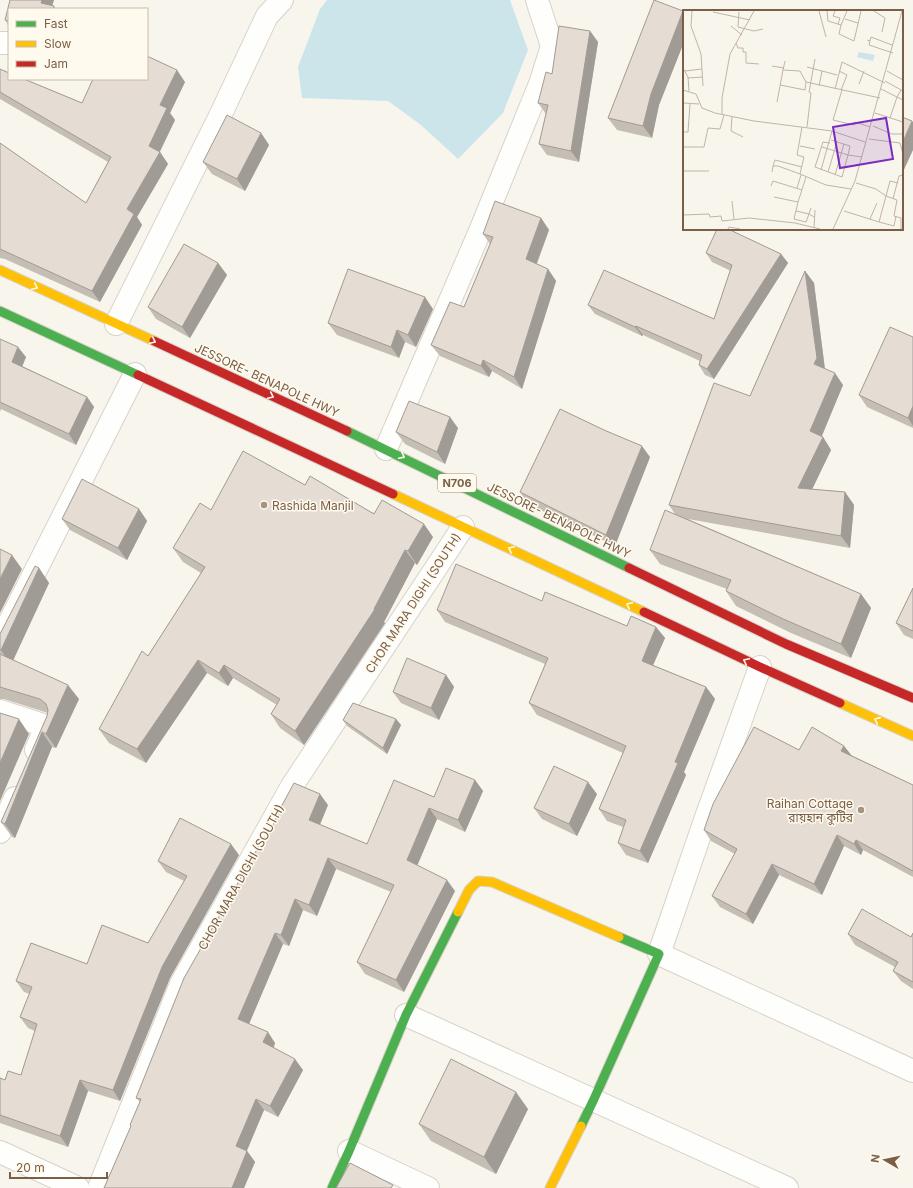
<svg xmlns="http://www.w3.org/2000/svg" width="913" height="1188" font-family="Inter,'Noto Sans Bengali',sans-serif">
  <rect width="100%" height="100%" fill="#f8f5ec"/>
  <!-- water -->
  <polygon fill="#cbe5eb" points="327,0 510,0 528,50 503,113 458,159 421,125 388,101 302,98 298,67 320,9"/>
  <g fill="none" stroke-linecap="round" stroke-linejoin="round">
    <defs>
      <g id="street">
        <polyline points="0,43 9,43"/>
        <polyline points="116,324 220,116 267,16 282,0"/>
        <polyline points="386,449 480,231 540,84 552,46 537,0"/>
        <polyline points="0,641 135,374"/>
        <polyline points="760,667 704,823 659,954 913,1071"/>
        <polyline points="0,711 46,726 36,750"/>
        <polyline points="0,832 15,798"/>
        <polyline points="406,1015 787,1188"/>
        <polyline points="349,1151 428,1188"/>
        <polyline points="0,1152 78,1188"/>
        <polyline points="99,1188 181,984 292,786 463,527"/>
      </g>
      <g id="fast">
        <polyline points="0,311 138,375"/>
        <polyline points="347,431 629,568"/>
        <polyline points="581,1126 594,1099 659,954 619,937"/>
        <polyline points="332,1188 349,1151 406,1015 458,912"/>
      </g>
      <g id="slow">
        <polyline points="0,270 154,341"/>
        <polyline points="393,494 644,612"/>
        <polyline points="840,703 913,736"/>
        <polyline points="458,912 469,890 478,881 492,882 619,937"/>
        <polyline points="550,1188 581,1126"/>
      </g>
      <g id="jam">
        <polyline points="154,341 347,431"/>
        <polyline points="138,375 393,494"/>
        <polyline points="629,568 786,644 913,698"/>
        <polyline points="644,612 760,667 840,703"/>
      </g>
    </defs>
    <!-- street casing -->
    <use href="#street" stroke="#d7d2ca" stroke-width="24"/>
    <!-- fast casing -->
    <use href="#fast" stroke="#d8d2c9" stroke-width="11"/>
    <!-- slow casing -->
    <use href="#slow" stroke="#d8d2c9" stroke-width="11"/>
    <!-- jam casing -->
    <use href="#jam" stroke="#d8d2c9" stroke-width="11"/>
    <!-- street -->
    <use href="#street" stroke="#fefefc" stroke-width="22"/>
    <!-- fast -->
    <use href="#fast" stroke="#4caf50" stroke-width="9"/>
    <!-- slow -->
    <use href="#slow" stroke="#ffc107" stroke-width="9"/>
    <!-- jam -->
    <use href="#jam" stroke="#c62828" stroke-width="9"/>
  </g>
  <!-- wall -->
  <g fill="#c5beb5">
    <polygon points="10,0 54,0 52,6 54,6 56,9 9,9 9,26 5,20"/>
    <polygon points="683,11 684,12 684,42 659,105 652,138 617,130 608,118"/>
    <polygon points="590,31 598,42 579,162 547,155 539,144 546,114 538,103 552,74"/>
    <polygon points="0,69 82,103 185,82 170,113 175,120 160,152 168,164 137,217 142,225 100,302 5,259 0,258 0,143 86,203 108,162 0,99"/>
    <polygon points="261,133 269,145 245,191 212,174 203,162"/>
    <polygon points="541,218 549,230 537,264 548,269 556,281 522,389 492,371 489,377 440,356 431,345 464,307 490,244 483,234"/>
    <polygon points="706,253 781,254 788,263 714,379 705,375 699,365 700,361 643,335 642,336 595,314 588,305 653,292 714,319 731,271 712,262"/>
    <polygon points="218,263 227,275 190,338 156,319 148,307"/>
    <polygon points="805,271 814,283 825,369 843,385 821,436 823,437 831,450 812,489 845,492 854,505 850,548 688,519 861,594 871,608 851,658 791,633 736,606 726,591 727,589 660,564 650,550 675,514 669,505 750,396"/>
    <polygon points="433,309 416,347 405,342 399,358 337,335 328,323"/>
    <polygon points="913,337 913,428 867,407 859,395"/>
    <polygon points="0,339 26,357 22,366 87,397 94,407 76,445 1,409 0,412"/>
    <polygon points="458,428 445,464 405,444 396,432"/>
    <polygon points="650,457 615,546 528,504 520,492"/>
    <polygon points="305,485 433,537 417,565 415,563 384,622 385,623 304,745 280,728 271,714 277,705 233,678 228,686 207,673 146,763 109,743 99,729 148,656 201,573 183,562 173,548 211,510"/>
    <polygon points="139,509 147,521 127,560 70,530 62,519"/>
    <polygon points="39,568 49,583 13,660 79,699 56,748 52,747 15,838 12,837 1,822 47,716 48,713 4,699 0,699 0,634"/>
    <polygon points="913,588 913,639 904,635 896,623"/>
    <polygon points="542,601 627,626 656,627 665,638 653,665 706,687 715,699 684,772 686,775 648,863 626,855 618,843 623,827 607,821 599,809 623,753 537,715 529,703 545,664 445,622 437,610"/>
    <polygon points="446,675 454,687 439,720 401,703 393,692"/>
    <polygon points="396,719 401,725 387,754 347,726 343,720"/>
    <polygon points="844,746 851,755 913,785 913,877 863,850 861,855 844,846 822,895 779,875 753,924 720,907 712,896 735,854 711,841 704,830 799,750"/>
    <polygon points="475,780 483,791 465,832 437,819 417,865 455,891 404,992 365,974 357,962 391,892 336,869 317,916 303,910 289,946 283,944 249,1024 275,1043 274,1048 303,1070 278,1117 264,1110 247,1151 255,1162 244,1188 104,1188 131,1126 130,1125 140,1102 136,1098 267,838 328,805 320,825 367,844 434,797"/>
    <polygon points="597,794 577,836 542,819 534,808"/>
    <polygon points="239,855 170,978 120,1101 88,1091 68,1147 0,1123 0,1078 5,1080 21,1075 35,1031 28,1028 20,1017 30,994 24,992 16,981 87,964 148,943 184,881 166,872 158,861"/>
    <polygon points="913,933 913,989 901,981 893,971 895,967 855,945 848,934 911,937"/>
    <polygon points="528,1109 496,1174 431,1141 419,1124"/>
  </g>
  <!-- shaded-wall -->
  <g fill="#a09b94">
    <polygon points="42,0 54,0 51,9 41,3"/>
    <polygon points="683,11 684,12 684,42 659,105 652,138 643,126 651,94"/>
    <polygon points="590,31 598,42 579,162 571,151"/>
    <polygon points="177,70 185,82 170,113 175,120 157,157 149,146 160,105"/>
    <polygon points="912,121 913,122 913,150 902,174 902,144"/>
    <polygon points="261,133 269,145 245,191 237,179"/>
    <polygon points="160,152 168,164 137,217 142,225 100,302 92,291 127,209"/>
    <polygon points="541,218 549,230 534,270 526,259"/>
    <polygon points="781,254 788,263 714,379 707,369"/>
    <polygon points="218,263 227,275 190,338 182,327"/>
    <polygon points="548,269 556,281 522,389 514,377"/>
    <polygon points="805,271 814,283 825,370 814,364"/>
    <polygon points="425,297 433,309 416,347 408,335"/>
    <polygon points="636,326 643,335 642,336 635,327"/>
    <polygon points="397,330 405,342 399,358 391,347"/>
    <polygon points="18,347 26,357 20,372 12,362"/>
    <polygon points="483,360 492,371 489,377 481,366"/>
    <polygon points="835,373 843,385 819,443 810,431"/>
    <polygon points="87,397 94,407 76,445 69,434"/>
    <polygon points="913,406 913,426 908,418"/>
    <polygon points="450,417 458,428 445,464 437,452"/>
    <polygon points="823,437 831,450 807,500 798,488"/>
    <polygon points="642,446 650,457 615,546 606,535"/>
    <polygon points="845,492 854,505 850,548 841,536"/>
    <polygon points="139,509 147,521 127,560 118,548"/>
    <polygon points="424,524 433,537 417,565 408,551"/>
    <polygon points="405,550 415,563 384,622 385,623 304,745 295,731 374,609"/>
    <polygon points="12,555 22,569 0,613 0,579"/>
    <polygon points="39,568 49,583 11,665 1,650"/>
    <polygon points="861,594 871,608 851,658 841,644"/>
    <polygon points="656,627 665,638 650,672 642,661"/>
    <polygon points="198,660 207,673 146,763 137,749"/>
    <polygon points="224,665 233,678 228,686 219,673"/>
    <polygon points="446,675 454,687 439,720 431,708"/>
    <polygon points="68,685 79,699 56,748 46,734"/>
    <polygon points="706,687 715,699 684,772 686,775 648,863 640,851 675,762"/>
    <polygon points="19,719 29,734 0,801 0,763"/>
    <polygon points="396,719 401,725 387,754 383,748"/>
    <polygon points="42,732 52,747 15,838 5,824"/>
    <polygon points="844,746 852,756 841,751"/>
    <polygon points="475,780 483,791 465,832 458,820"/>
    <polygon points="588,782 597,794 577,836 569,824"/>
    <polygon points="320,794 328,805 317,831 309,820"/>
    <polygon points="429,808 437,819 415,871 407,860"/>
    <polygon points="837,835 844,846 822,895 814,884"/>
    <polygon points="856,840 863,850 861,855 854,844"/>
    <polygon points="231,844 239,855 170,978 120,1101 113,1090 162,967"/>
    <polygon points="328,858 336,869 317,916 309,905"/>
    <polygon points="772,864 779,875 753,924 746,914"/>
    <polygon points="447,880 455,891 404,992 396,980"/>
    <polygon points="295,899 303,910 289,946 281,935"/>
    <polygon points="275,933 283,944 246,1031 238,1019"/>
    <polygon points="268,1032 275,1043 271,1053 263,1042"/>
    <polygon points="295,1059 303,1070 278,1117 270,1106"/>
    <polygon points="80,1080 88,1091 68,1147 60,1136"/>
    <polygon points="516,1092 528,1109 496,1174 484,1157"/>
    <polygon points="256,1099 264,1110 244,1157 236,1146"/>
    <polygon points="247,1151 255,1162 244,1188 232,1188"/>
  </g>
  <!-- building -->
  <g fill="#e5ddd3" stroke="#a09b94">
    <polygon points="10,0 42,0 41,3 54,6 53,9 9,9 9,22 8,21 5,20"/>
    <polygon points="654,0 683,11 651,94 643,126 608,118"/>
    <polygon points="559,26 590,31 571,151 539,144 548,105 538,103 546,72 552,74"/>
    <polygon points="147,56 177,70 160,105 167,108 149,146 160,152 127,209 134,214 92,291 0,249 0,143 86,203 111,157 0,92 0,69 9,73 9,79 24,79 82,103 93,79 147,79"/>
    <polygon points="227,115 261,133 237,179 203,162"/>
    <polygon points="902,117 912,121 902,144"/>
    <polygon points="495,201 541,218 526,259 548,269 514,377 483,360 481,366 431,345 450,302 464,307 493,237 483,234"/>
    <polygon points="717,229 728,229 781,254 707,369 699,365 702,355 636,326 635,327 588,305 604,270 653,292 714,319 732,265 706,253"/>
    <polygon points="184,244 218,263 182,327 148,307"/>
    <polygon points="348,269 425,297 408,335 397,330 391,347 328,323"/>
    <polygon points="805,271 817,358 814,364 835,373 810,431 823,437 798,488 845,492 841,536 669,505 714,383 750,396"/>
    <polygon points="890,327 913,337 913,406 908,418 859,395"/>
    <polygon points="0,339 18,347 12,362 87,397 69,434 0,402"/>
    <polygon points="409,401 450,417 437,452 396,432"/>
    <polygon points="560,409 604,430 642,446 606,535 520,492"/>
    <polygon points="243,451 305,485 310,476 374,514 382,500 424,524 408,551 405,550 374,609 375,609 295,731 271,714 280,699 224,665 219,673 198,660 137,749 99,729 142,651 148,656 205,567 173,548 200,503 211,510"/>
    <polygon points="82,479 139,509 118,548 62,519"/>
    <polygon points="665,510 861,594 841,644 781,618 726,591 731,580 650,550"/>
    <polygon points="0,549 12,555 0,579"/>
    <polygon points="456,564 542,601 545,592 627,626 631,616 656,627 642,661 706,687 675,762 678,763 640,851 618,843 626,820 599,809 626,746 529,703 548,658 437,610"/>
    <polygon points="35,566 39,568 1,650 0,650 0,634"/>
    <polygon points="913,588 913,631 896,623"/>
    <polygon points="0,654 68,685 46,734 42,732 5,824 1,822 47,716 48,710 46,704 40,699 0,687"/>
    <polygon points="407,658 446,675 431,708 393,692"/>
    <polygon points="353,703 396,719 383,748 343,720"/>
    <polygon points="0,713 19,719 0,763"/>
    <polygon points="754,727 799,750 812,727 844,746 841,751 913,785 913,871 856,840 854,844 837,835 814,884 772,864 746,914 712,896 737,849 704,830 713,804"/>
    <polygon points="554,766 588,782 569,824 534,808"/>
    <polygon points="446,768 475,780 458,820 429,808 407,860 447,880 396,980 357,962 394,885 328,858 309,905 295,899 281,935 275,933 238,1019 268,1032 263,1042 295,1059 270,1106 256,1099 236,1146 247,1151 232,1188 104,1188 131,1126 130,1125 141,1099 136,1098 184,978 264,837 267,838 281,807 294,783 320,794 309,820 367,844 394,780 434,797"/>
    <polygon points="180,818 231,844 162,967 113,1090 80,1080 60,1136 0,1115 0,1078 5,1080 8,1071 21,1075 37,1024 20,1017 32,987 16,981 31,943 87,964 102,925 148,943 187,876 158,861"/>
    <polygon points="862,909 911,937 913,933 913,982 893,971 898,962 848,934"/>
    <polygon points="451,1059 516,1092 484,1157 419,1124"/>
    <polygon points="350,1163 393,1185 391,1188 336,1188"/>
  </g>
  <!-- one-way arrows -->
  <defs><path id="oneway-chevron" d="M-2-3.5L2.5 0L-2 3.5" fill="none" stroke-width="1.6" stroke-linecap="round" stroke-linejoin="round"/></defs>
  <g stroke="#fffaee">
    <use href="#oneway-chevron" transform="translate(35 287) rotate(25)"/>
    <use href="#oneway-chevron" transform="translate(153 341) rotate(25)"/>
    <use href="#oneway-chevron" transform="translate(271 396) rotate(25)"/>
    <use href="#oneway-chevron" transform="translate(402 456) rotate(26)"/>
    <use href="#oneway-chevron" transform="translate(511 549) rotate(-155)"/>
    <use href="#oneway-chevron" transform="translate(629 605) rotate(-155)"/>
    <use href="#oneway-chevron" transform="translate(746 661) rotate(-155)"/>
    <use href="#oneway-chevron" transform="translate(877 720) rotate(-156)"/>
  </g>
  <!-- markers -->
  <g fill="#a69381" stroke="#fffaee" stroke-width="1.5">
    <circle cx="264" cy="505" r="4"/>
    <circle cx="861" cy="810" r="4"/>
  </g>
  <g text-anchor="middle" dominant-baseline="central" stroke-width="3" stroke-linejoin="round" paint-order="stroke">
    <!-- shield labels -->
    <rect fill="#fffaee" stroke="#a28d7a" stroke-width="1" x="438" y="474" width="38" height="18" rx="3"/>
    <g font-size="11" font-weight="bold" fill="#7a5e48">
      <text x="457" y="483">N706</text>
    </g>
    <!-- street labels -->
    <g font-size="12" fill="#7a5e48" stroke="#fffaee">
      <text transform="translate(267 380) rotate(25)">JESSORE- BENAPOLE HWY</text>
      <text transform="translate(559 520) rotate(26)">JESSORE- BENAPOLE HWY</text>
      <text transform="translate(413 603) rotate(-57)">CHOR MARA DIGHI (SOUTH)</text>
      <text transform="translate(241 877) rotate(-61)">CHOR MARA DIGHI (SOUTH)</text>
    </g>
    <!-- poi labels -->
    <g font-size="12" fill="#7a5e48" stroke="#fffaee" text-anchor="start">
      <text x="272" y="505">Rashida Manjil</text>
      <text x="853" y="803" text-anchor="end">Raihan Cottage<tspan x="853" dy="14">রায়হান কুটির</tspan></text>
    </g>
  </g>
  <!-- overview -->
  <g transform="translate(683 10)">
    <rect width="220" height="220" fill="#f8f5ec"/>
    <path d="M176 42 192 45 190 51 174 47Z" fill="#cbe5eb"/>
    <path fill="none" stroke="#c2b4a5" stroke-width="1" d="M9 1 8 16 18 44 20 76M136 1 143 27M144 1 145 11 158 15 156 24 171 31 178 1M152 1 150 6 157 8 155 14M191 1 202 8 199 22M30 2 67 10M56 2 55 17 71 21 80 19M162 9 175 13M158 15 164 1M48 16 59 25M184 30 187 31 186 35 210 43M187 31 188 27 209 35M53 33 55 38H60V42H63V53L76 54M102 51 100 60 117 61 123 72 197 88M89 56 101 58M124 57 154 65M0 58 5 67 6 81M2 61 19 59M156 61 164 65 158 80M204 61 220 70M5 68 20 67M202 71 220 81M176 74 181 61M97 75 122 80 123 72M136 76 139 61M152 79 159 52 202 73M198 79 214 87 207 108M0 80 13 84 19 98 32 103 71 111 149 121 182 132M159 80 150 110 171 115 172 112 187 117M218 80 214 87 220 90M94 92 100 60M0 93 16 94M192 103 220 112M39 104V88L47 44 71 1M49 107 48 121 60 127M190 116 209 124H220M119 117 114 145 121 147 117 164 143 175 168 179M124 117 128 83 126 82 132 49M0 122H5L7 94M186 129 217 133 220 144M147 133 140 132 132 157 159 167 165 145 179 147M117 136 132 139M0 137H21L25 118 37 119 41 105M139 137 165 145 167 136 148 130M90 156 92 150 119 157M138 160 149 121M0 161H26M89 162 90 156H95L117 164M145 162 154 132M152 165 161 134M173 173 193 179 203 186 196 212 211 216 213 206M215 173 207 171 203 186 214 190 211 206 218 208V219M88 176 90 171 119 180M114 178 118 165M91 187 115 192 123 167M210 189 216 166 220 165M49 191 51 209M128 198 126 204 131 207M161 201 196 212M0 205 26 204 27 207 38 206 39 211 66 208 112 213 137 219M111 209 123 212 126 204 113 201M111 209 115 192M187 209 194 193M131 218 132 200M45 219 46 217 57 219M150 219 172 171 219 1"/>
    <path fill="#7b2cbf" fill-opacity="0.15" stroke="#7b2cbf" stroke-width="2" d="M203 108 210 149 157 158 150 117Z"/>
    <rect width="220" height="220" fill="none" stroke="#7a5e48" stroke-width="2"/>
  </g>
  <!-- legend -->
  <rect x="8" y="8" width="140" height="72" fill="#fffaee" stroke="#cabcac"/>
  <rect x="16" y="21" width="20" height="6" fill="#4caf50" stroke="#cabcac"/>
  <text x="44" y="28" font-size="12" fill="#7a5e48">Fast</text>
  <rect x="16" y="41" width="20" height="6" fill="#ffc107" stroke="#cabcac"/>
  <text x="44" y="48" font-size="12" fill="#7a5e48">Slow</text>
  <rect x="16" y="61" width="20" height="6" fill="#c62828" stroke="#cabcac"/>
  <text x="44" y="68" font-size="12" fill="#7a5e48">Jam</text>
  <!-- north arrow -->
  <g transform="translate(885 1160) rotate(279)" stroke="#fffaee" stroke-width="3" paint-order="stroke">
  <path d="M0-3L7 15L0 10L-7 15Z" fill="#7a5e48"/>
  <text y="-6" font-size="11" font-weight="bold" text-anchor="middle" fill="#7a5e48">N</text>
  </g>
  <!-- scale -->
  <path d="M10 1172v6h97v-6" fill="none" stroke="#7a5e48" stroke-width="2"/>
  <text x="16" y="1172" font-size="12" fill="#7a5e48" stroke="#fffaee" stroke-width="3" paint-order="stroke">20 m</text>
</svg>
